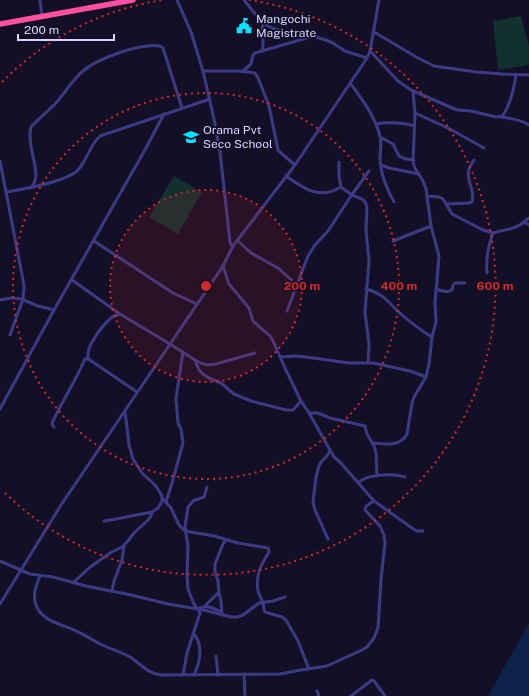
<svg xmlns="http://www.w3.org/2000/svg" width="529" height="696" font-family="'Public Sans',sans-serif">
  <rect width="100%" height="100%" fill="#130f26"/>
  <!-- grass -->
  <g fill="#12302f">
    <polygon points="521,16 529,46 529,65 498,70 493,21"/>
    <polygon points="174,176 202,192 178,234 149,217"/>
  </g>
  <!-- water -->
  <polygon fill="#0c2248" points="529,623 529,696 488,696"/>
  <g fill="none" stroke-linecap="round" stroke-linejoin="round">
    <!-- street -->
    <g stroke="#3d3a85" stroke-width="3">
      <polyline points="40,0 42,16"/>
      <polyline points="177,0 191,32 203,71 214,119 220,152 230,242 231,245 233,246"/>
      <polyline points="244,0 257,16 266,25 272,28 288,33 312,36 326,40 333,43 345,51 367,58"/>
      <polyline points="374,32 418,58 434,66 476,72 503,74 529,75"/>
      <path d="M262 51C265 41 261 32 263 22"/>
      <path d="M370 51 398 81 411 90 457 110 471 111 496 117 502 116V117C512 119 520 119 529 125"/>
      <polyline points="203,71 237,71 249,72 255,73 258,78 262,88 269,106 278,150 281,153 295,165"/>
      <polyline points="243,71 251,64 253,55 255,53 310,37"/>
      <path d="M350 83C362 99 375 116 380 136 382 144 380 151 380 158 380 172 387 189 394 202"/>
      <polyline points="415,113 450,129 484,148"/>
      <path d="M502 117C510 105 514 89 516 75"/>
      <path d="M376 124C389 122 401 122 414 126"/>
      <polyline points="380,137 393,144 399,156 406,159 414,160"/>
      <polyline points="0,161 24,285 23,299 10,335"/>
      <polyline points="339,162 339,176 341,187 352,195 362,199 365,202 367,207 366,230 369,261 365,312 369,344 368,363"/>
      <polyline points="381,165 389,168 419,174"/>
      <path d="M286 176C304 189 320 200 341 187"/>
      <path d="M32 187 35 181 36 176C36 161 27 142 31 127 38 119 47 112 55 104 65 93 72 80 83 71 98 58 141 43 160 46L163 48 182 108"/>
      <path d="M6 192C23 189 67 182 78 170 87 160 90 145 100 136L210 99"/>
      <polyline points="427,196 439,197 443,199 452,214 483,230 493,233 513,228 520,225 529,218"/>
      <path d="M447 204 468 203 472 202C476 191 465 180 469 169 470 166 472 163 474 160"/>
      <polyline points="523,222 529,225"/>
      <polyline points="94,241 173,293 197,304"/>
      <polyline points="238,241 251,253 278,268 296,284"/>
      <polyline points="393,241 431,226"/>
      <polyline points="223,266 229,284 249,308 253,321 270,336 273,341 285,368 301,401 309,413 334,457 340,462 374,501 412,528 417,531 423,531"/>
      <path d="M487 273C486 257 488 248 493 233"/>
      <polyline points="72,280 120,314 170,344 195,360 201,363 207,365 216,364 255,353"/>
      <path d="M366 289C385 294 388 303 401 314 411 323 422 331 432 337"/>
      <path d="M436 289C441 291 447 293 452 290L453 285 455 283H465"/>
      <polyline points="0,300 11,298 21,299 38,306 54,310"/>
      <polyline points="287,311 308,256 315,245 328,231 353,193 369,171"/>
      <polyline points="280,357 295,356 306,357 349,363 373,363 410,371 426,377"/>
      <polyline points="87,358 137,392"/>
      <polyline points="195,360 199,370 203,374 209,378 221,383 234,394 251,401 286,410 293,410 301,401"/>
      <polyline points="0,409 54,310 146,148 164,114"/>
      <polyline points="309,413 318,413 330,418 365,426 367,434 374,446 376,453 377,476"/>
      <path d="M54 427 52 424 53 421C63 400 76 380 85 359H87L88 357C86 346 103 325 111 318 114 316 117 315 120 314"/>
      <path d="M373 443C386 444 400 447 407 434L412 403 414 397 426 377 429 364 432 337 436 322 435 301 437 281 439 256 431 226 426 189 423 181 415 168 413 162 415 113 413 91"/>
      <path d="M358 483C367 474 393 473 405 477"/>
      <path d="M163 499 171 508 179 525 185 531 214 536 238 543 268 548 269 551V552C261 565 255 575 258 591 259 595 262 599 263 603 264 606 263 608 265 612L282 617 286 620 298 641 309 669"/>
      <polyline points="166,502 172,483 183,443 181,429 178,423 176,398 183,352"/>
      <polyline points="104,521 116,519 152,512 158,508 162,501 162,496 156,486 142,473 133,459 129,445 125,411"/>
      <polyline points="328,539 315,510 313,502 316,477 319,466 321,462 326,457 330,451"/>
      <polyline points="0,561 30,574 53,577 86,586 131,595 168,604 204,610 231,617 237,617 243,615 259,603 273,601 285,597"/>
      <path d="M40 576C35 588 31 599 39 611 47 622 63 625 74 630 84 634 92 640 102 645 111 649 121 652 130 657 141 664 148 674 161 675L280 674 301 670 327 666 362 650 367 647 374 638 378 628 381 579 385 543 384 535 380 526 365 510 366 506 374 501"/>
      <polyline points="73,583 89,568 110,553 122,547 127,542 134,533 148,520 151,516 152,512"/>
      <polyline points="112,591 114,581 122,560 124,546"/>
      <polyline points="0,604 61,505 223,266 233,246 295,165 367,58 370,51 379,0"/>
      <path d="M205 606C209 601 214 598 219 592"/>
      <path d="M197 609C206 604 213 608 222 612"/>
      <polyline points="222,615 221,601 219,593 218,581 215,571 215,564 223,544 226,540"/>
      <path d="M194 634C204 647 200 662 194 675"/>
      <polyline points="216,656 218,675"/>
      <polyline points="244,674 245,696"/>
      <polyline points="183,675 187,653 200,613 193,602 188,589 187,574 188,547 185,527 188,507 193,501 204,497 207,487"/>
      <polyline points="317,691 319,696"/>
      <polyline points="351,696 372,680 374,681 385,696"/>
    </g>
    <!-- highway -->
    <polyline stroke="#ff4fa3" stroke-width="5.5" points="0,24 133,0"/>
  </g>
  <!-- distance rings -->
  <circle cx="206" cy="286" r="96" fill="#d62828" fill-opacity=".12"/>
  <g fill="none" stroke="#d62828" stroke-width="2" stroke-dasharray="2 4">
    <circle cx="206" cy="286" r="96"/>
    <circle cx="206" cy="286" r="193"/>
    <path d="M2 82A289 289 0 0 1 163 0M249 0A289 289 0 1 1 2 490"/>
  </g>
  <!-- icons -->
  <defs>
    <symbol id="civic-bare" viewBox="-9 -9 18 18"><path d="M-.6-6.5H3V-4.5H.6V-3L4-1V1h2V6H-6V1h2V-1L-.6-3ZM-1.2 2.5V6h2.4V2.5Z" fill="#00e5ff" stroke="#130f26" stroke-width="2.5" paint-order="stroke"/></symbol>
    <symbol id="school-bare" viewBox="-9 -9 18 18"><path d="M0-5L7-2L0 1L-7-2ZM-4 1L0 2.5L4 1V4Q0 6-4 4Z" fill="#00e5ff" stroke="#130f26" stroke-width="2.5" paint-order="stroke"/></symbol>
  </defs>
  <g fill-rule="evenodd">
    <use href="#civic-bare" x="233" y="15" width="22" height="22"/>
    <use href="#school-bare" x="180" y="126" width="22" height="22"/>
  </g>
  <g text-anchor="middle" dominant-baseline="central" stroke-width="3.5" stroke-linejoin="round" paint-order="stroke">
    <!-- poi labels -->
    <g font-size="12" fill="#d9d4ff" stroke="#130f26" text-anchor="start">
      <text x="256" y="19">Mangochi<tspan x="256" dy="14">Magistrate</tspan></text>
      <text x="203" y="130">Orama Pvt<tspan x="203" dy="14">Seco School</tspan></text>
    </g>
  </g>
  <circle cx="206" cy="286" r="6" fill="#d62828" stroke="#130f26" stroke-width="2"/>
  <g font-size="12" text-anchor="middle" font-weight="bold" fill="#d62828" stroke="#130f26" stroke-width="3.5" stroke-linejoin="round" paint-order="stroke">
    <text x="302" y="290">200 m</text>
    <text x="399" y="290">400 m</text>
    <text x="495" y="290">600 m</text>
  </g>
  <!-- scale -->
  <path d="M18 34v6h96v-6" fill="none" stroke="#d9d4ff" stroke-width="2"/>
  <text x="24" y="34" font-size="12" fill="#d9d4ff" stroke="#130f26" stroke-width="3" paint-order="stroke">200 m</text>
</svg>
